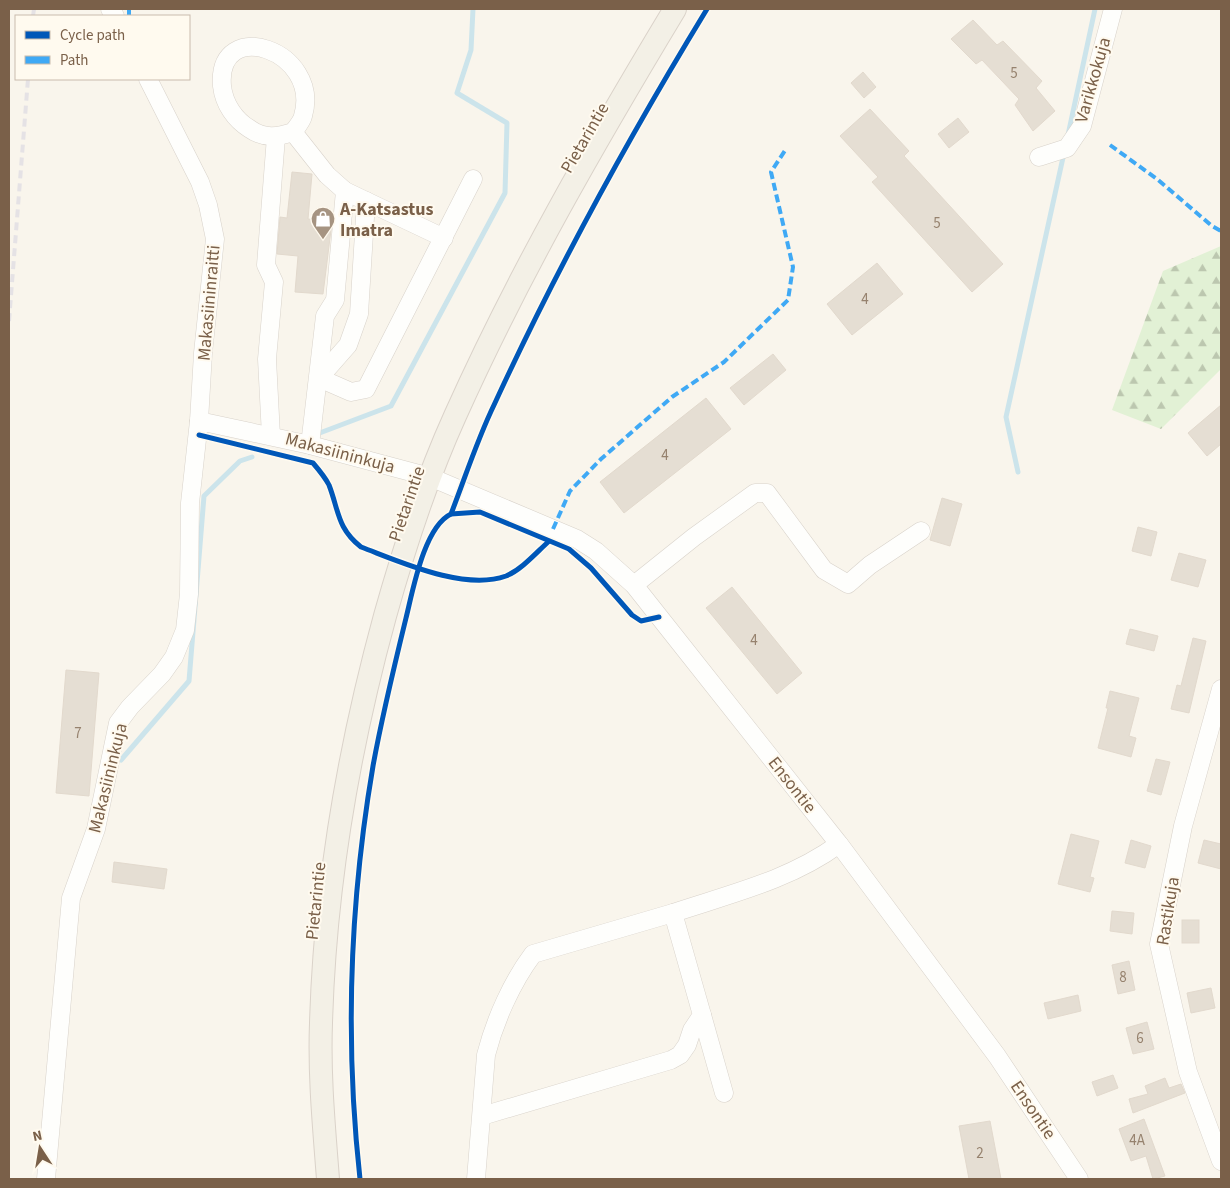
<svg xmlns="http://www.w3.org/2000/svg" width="1230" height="1188" font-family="'Source Sans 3',sans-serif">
  <defs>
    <pattern id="forest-firs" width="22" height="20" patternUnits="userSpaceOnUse" patternTransform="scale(1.25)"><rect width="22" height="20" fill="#e2f1d5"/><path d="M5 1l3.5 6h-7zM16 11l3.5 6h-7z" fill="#bcc7af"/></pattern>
  </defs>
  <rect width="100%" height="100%" fill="#f9f5ec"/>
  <!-- forest -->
  <polygon fill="url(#forest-firs)" points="1221,246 1221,369 1161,429 1112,410 1163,271"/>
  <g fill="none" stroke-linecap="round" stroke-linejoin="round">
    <!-- stream -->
    <g stroke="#cce4eb" stroke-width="5">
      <polyline points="1068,135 1095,9"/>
      <polyline points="317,434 391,406 505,193 507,123 457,93 471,50 473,9"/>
      <polyline points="1018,472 1006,417 1064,153"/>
      <polyline points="121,760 189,681 204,496 240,461 252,457"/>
    </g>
  </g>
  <!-- building -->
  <g fill="#e5ded3" stroke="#e2d9cd">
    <polygon points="973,20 997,45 1003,41 1042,81 1036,88 1055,111 1033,131 1015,105 1019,99 982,60 976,64 951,39"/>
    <polygon points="863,72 876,87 864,98 851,83"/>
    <polygon points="870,109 909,151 904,156 1003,264 972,292 872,182 878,177 840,136"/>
    <polygon points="958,118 969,132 949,148 938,134"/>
    <polygon points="292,172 312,174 308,219 332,222 323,294 295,292 298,256 277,254 280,217 287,218"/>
    <polygon points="877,263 903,294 852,335 827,304"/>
    <polygon points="773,354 786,370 744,405 730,388"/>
    <polygon points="706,398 731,429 624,513 600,482"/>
    <polygon points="1221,405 1221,444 1207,456 1188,433"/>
    <polygon points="942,498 962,504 950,546 930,540"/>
    <polygon points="1138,527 1157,532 1151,556 1132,551"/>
    <polygon points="1179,553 1206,560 1198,587 1171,580"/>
    <polygon points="732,587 802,673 777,694 706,608"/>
    <polygon points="1130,629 1158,636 1154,651 1126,644"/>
    <polygon points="1193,638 1206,641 1189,713 1171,709 1177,685 1181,686"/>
    <polygon points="66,670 99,673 89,796 56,793"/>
    <polygon points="1110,691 1139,698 1129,736 1136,738 1131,757 1098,748 1108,708 1106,708"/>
    <polygon points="1156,759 1170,762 1161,795 1147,791"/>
    <polygon points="1071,834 1099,841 1090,877 1094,878 1090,892 1058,884"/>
    <polygon points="1131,840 1151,846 1145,868 1125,863"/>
    <polygon points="1204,840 1221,844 1221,869 1198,863"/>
    <polygon points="114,862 167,869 164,889 112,882"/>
    <polygon points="1112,911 1134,913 1132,934 1110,931"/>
    <rect x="1182" y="920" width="17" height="23"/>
    <polygon points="1129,961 1135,990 1118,994 1112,965"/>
    <polygon points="1211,988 1215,1008 1191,1013 1187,993"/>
    <polygon points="1078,995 1081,1011 1048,1019 1044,1003"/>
    <polygon points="1147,1022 1154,1049 1133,1054 1126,1028"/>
    <polygon points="1113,1075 1118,1088 1097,1096 1092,1082"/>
    <polygon points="1165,1078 1169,1088 1181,1084 1185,1093 1133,1113 1129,1099 1148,1094 1145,1086"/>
    <polygon points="1144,1119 1165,1176 1153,1179 1146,1156 1131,1161 1119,1129"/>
    <polygon points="990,1121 1001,1179 969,1179 959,1126"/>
  </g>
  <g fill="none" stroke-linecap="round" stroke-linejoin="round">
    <defs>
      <g id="minor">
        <polyline points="110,9 115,16"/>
        <polyline points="148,79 200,182 208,205 215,239 203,353 199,421"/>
        <path d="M293 132C278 137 264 139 250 129 235 120 224 104 222 86 216 15 322 50 303 116 302 121 297 127 293 132L327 175 345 191 335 300 325 316 310 445"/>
        <polyline points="1039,157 1067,148 1082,126 1113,9"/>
        <polyline points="345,191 366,201 359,314 348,345 319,378 351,392 366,389 473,179"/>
        <polyline points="366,201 444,238"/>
        <polyline points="271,436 267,359 274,282 266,265 276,137"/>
        <polyline points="634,585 694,537 755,493 767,493 824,570 848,584 870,565 921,531"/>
        <polyline points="1221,689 1183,826 1159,944 1188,1072 1221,1161"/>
        <path d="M673 913C730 894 790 880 839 844"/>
        <polyline points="702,1015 724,1093"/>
        <polyline points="46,1179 71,898 96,829 118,723 130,707 162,674 174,657 185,630 189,594 190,503 199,421 310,445 430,477 577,539 596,551 634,585 839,844 997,1056 1079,1179"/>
        <path d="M476 1179 486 1055C495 1020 512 982 533 954L673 913 702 1015 692 1030 687 1045 680 1055 671 1060 482 1116"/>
      </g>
      <path id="major" d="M328 1179C324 1127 319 1075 321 1023 325 883 348 751 385 616 404 548 426 480 455 416 518 275 596 140 675 9"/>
    </defs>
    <!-- minor casing -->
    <use href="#minor" stroke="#d8d2ca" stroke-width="19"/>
    <!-- major casing -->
    <use href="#major" stroke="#dad2c9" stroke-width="24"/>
    <!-- minor -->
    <use href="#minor" stroke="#fefefc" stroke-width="18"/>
    <!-- major -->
    <use href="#major" stroke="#f3f0e6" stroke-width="22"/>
    <!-- rail -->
    <g stroke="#e5e2e5" stroke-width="4" stroke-dasharray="8 5" stroke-linecap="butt">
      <polyline points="33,16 34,9"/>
      <polyline points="9,321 28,79"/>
    </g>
    <!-- quiet -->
    <g stroke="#3fa9f5" stroke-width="4" stroke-dasharray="8 4" stroke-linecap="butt">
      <polyline points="129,16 129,9"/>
      <polyline points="1110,145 1157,179 1212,226 1221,231"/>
      <polyline points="553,529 570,491 601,459 672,397 724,362 788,300 793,267 771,172 786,149"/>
    </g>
    <defs>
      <g id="cycleway">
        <path d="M199 435 313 463C319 470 325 477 329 485 339 511 337 528 361 547 401 562 464 591 506 576 521 570 536 553 548 542"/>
        <polyline points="451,514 480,512 569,549 591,568 632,615 641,621 659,617"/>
        <path d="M360 1179C345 1043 350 901 373 766 382 716 394 667 406 618 413 590 424 527 451 514 465 478 477 440 494 405 557 268 629 137 707 9"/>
      </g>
    </defs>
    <!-- cycleway casing -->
    <use href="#cycleway" stroke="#fffaef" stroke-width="8"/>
    <!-- cycleway -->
    <use href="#cycleway" stroke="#0057b8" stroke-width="5"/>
  </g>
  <!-- icons -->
  <defs>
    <symbol id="shop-pin" viewBox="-11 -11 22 30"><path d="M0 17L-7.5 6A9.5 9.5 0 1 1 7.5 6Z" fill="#a69482" stroke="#fffaef"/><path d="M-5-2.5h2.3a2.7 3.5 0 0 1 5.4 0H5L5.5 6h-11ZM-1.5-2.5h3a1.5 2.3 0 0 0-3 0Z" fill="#fff"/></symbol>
  </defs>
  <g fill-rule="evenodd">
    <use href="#shop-pin" x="309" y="205" width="28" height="38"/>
  </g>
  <g text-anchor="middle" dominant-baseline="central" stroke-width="4" stroke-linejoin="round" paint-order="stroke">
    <!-- number labels -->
    <g font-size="15" fill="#96826e">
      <text x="1014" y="73">5</text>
      <text x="937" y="223">5</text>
      <text x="865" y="299">4</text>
      <text x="665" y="455">4</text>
      <text x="754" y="640">4</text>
      <text x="78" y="733">7</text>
      <text x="1123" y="977">8</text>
      <text x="1140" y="1038">6</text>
      <text x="1137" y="1140">4A</text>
      <text x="980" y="1153">2</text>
    </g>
    <!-- street labels -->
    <g font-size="18" fill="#7a6049" stroke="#fffaef">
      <text transform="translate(1093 80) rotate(-74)">Varikkokuja</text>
      <text transform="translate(585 138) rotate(-60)">Pietarintie</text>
      <text transform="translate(209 303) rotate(-85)">Makasiininraitti</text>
      <text transform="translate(340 453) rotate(15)">Makasiininkuja</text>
      <text transform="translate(407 504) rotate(-71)">Pietarintie</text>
      <text transform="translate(108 778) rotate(-76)">Makasiininkuja</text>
      <text transform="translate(792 785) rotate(52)">Ensontie</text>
      <text transform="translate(316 901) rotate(-84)">Pietarintie</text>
      <text transform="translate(1168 911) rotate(-81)">Rastikuja</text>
      <text transform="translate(1033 1110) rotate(56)">Ensontie</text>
    </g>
    <!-- poi labels -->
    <g font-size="18" font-weight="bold" fill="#7a6049" stroke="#fffaef" text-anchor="start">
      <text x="340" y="209">A-Katsastus<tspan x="340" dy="21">Imatra</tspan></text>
    </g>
  </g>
  <!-- border -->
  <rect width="1230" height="1188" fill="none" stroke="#7a6049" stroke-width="20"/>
  <!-- legend -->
  <rect x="15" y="15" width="175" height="65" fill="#fffaef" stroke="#cabcad"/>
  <rect x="25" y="31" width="25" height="8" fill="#0057b8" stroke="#cabcad"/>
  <text x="60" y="40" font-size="15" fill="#7a6049">Cycle path</text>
  <rect x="25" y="56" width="25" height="8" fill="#3fa9f5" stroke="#cabcad"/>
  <text x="60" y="65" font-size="15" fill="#7a6049">Path</text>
  <!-- north arrow -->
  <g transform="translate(40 1148) rotate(348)" stroke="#fffaef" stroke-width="4" paint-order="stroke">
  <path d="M0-4L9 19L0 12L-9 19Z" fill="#7a6049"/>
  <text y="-8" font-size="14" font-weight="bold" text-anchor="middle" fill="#7a6049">N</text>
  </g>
</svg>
